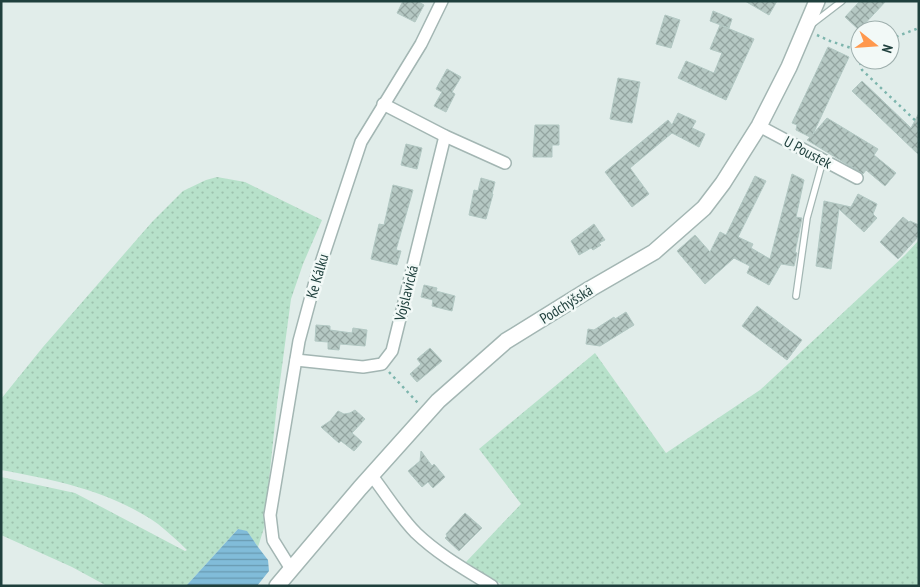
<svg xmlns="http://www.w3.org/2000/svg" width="920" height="587" font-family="'PT Sans Narrow',sans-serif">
  <defs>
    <pattern id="grass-dots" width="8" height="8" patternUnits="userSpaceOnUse" patternTransform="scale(1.25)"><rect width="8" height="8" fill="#b7e1ca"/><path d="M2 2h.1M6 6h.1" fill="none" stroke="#9dc2ae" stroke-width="1.8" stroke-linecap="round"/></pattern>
    <pattern id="water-rules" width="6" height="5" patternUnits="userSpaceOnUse" patternTransform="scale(1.25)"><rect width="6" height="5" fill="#81bcd9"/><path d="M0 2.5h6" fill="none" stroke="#699ab1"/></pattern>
    <pattern id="building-cross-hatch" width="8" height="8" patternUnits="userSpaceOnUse" patternTransform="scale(1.25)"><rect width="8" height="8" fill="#b5c8c3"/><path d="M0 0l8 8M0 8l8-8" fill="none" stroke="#93a4a0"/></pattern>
  </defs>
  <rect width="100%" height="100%" fill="#e1edea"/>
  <!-- grass -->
  <g fill="url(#grass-dots)">
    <path d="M217 177 245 182 322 220 303 264 291 299 277 404 264 528 258 547 247 532 238 529 186 586H107L72 567 1 535V477L75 493 185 551 187 550C178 541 168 532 158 524 111 491 56 480 1 470V399L43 347 152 222 183 191 206 180Z"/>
    <polygon points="919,240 919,586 504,586 466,562 521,504 479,449 595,353 666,453 760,390 905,255"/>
  </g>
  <!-- water -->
  <polygon fill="url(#water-rules)" points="238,529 247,531 258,547 268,560 269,571 257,586 186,586"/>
  <!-- building -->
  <g fill="url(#building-cross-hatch)" stroke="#b2c8c3">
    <polygon points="403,1 417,1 424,5 415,22 397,13"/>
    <polygon points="745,1 777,1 769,15"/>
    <polygon points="860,1 886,1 859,30 845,17"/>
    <polygon points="713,11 732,19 729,28 710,21"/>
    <polygon points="665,15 680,20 671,48 656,44"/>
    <polygon points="720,25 754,39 726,100 678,78 686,61 714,73 722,53 710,49"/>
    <polygon points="828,47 849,57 813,134 827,118 878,149 874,155 896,173 885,186 866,170 863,174 807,140 810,137 796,130 797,125 792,123"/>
    <polygon points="447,69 461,77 452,92 455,94 446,112 434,106 442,92 436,89"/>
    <polygon points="618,78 640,82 632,123 610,119"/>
    <polygon points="862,81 911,128 919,113 919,155 852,91"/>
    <polygon points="678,113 696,121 692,128 705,134 699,147 672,133 630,168 649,194 632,207 605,172 668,120 672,125"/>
    <polygon points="535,125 559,125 559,145 552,145 552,157 533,157"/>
    <polygon points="406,144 422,148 417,169 401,165"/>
    <polygon points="792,174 804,180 796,217 802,218 795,252 797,253 794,266 781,264 769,285 747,273 750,266 734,258 705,284 677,251 695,235 710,252 720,232 726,235 755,176 766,181 738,237 753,244 751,248 770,259"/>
    <polygon points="481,178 495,182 492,194 493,194 486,219 469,215 474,190 478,191"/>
    <polygon points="393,185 413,190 396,250 401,251 397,265 371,259 379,224 384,225"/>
    <polygon points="858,194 877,204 873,214 877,218 864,232 839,209 831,269 816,266 824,201 851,207"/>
    <polygon points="903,217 909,222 910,221 919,225 919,236 898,259 880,242"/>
    <polygon points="594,224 605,240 599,243 601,245 593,250 591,248 579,255 571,241"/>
    <polygon points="424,285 437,288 436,291 455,296 452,311 432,306 433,300 421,297"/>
    <polygon points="757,306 802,340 787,360 742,326"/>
    <polygon points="626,312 634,325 600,346 586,344 588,329 594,330 614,317 615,319"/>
    <polygon points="316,325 330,326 330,330 352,333 353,328 367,330 365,346 340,344 339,350 328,349 328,342 315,341"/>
    <polygon points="430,348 442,361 417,382 410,374 421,364 417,359"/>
    <polygon points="355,410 365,419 352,433 362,442 354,451 341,441 339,443 321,427 330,421 338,411 344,414 350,413"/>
    <polygon points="421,451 432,466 434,464 445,477 433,488 428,482 422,487 408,471 420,461"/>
    <polygon points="465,513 482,528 459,551 445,538 447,536 446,534"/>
  </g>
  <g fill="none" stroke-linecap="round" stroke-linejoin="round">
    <defs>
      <g id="service">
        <polyline points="812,24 842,1"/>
        <polyline points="796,296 807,218 823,160"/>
      </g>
      <g id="minor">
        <polyline points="383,104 445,136 505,163"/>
        <polyline points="759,126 857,178"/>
        <polyline points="296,360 363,367 382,364 392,351 445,136"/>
        <path d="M372 476C386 494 400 517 416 533 439 555 466 570 492 586"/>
        <polyline points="291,569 273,540 270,515 299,341 316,278 361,142 421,44 442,1"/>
      </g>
      <polyline id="tertiary" points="277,586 360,488 438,401 506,341 590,289 654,252 704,208 723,183 759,126 789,67 817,1"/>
    </defs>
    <!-- service casing -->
    <use href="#service" stroke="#a3b6b3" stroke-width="8"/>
    <!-- minor casing -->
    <use href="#minor" stroke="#a3b6b3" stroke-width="14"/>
    <!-- tertiary casing -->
    <use href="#tertiary" stroke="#a3b6b3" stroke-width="18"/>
    <!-- path -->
    <g stroke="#7db5ad" stroke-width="2.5" stroke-dasharray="2.5 4" stroke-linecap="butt">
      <polyline points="817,35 830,41 857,50 860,49"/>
      <polyline points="890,39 919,28"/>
      <polyline points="857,50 862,70 919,124"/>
      <polyline points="389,372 418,403"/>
    </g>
    <!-- service -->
    <use href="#service" stroke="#fff" stroke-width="5.5"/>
    <!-- minor -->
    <use href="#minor" stroke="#fff" stroke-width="11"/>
    <!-- tertiary -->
    <use href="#tertiary" stroke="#fff" stroke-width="15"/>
  </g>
  <g text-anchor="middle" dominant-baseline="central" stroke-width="5" stroke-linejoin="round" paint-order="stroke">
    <!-- street labels -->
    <g font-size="15" fill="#1f403d" stroke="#f2f9f7">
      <text transform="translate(808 152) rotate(28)">U Poustek</text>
      <text transform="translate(317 276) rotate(-74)">Ke Kálku</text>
      <text transform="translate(406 293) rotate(-76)">Vojslavická</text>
      <text transform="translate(566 304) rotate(-32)">Podchýšská</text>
    </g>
  </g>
  <!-- border -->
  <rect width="920" height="587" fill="none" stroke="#1f403d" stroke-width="5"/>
  <!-- north arrow -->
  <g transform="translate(875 45) rotate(107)"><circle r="24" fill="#f2f9f7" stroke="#9eafad"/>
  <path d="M0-4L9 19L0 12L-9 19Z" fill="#ff984d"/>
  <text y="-8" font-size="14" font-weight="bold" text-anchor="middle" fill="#1f403d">N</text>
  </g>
</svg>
